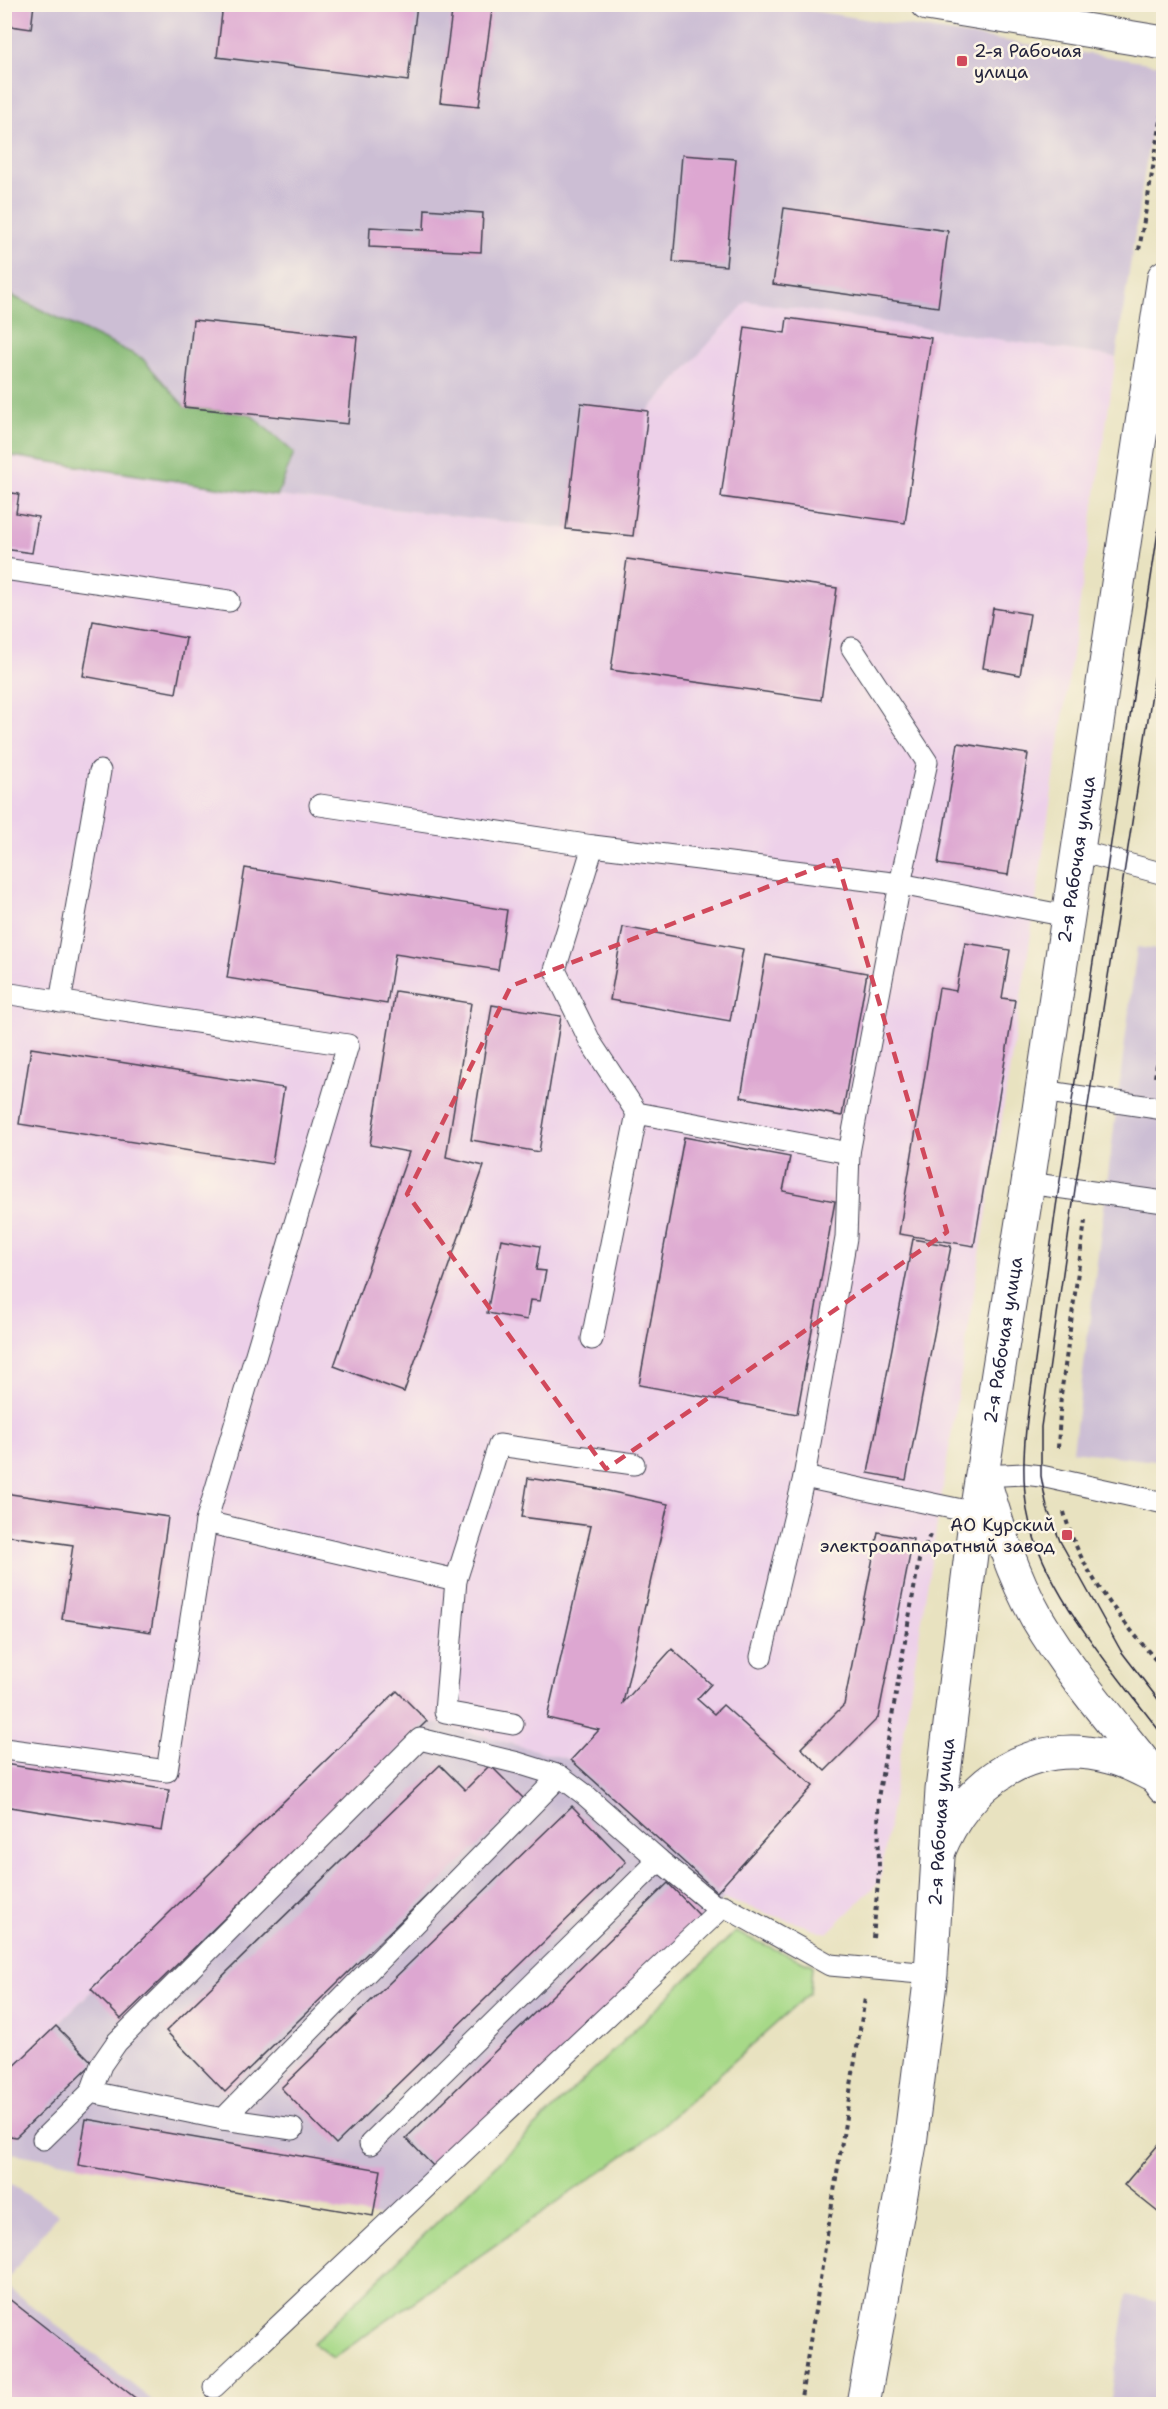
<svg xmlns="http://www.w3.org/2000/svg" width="1168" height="2409" font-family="'Shantell Sans',sans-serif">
  <rect width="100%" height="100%" fill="#fcf5e5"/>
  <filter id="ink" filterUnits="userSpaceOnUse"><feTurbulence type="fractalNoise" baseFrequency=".0167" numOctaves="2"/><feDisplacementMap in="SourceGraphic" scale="12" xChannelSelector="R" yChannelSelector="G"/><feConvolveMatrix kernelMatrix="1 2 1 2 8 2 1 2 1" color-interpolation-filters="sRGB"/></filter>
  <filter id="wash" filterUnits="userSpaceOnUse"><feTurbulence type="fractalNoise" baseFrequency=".008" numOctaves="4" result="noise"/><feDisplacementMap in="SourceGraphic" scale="24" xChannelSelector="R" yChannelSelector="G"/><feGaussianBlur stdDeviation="1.35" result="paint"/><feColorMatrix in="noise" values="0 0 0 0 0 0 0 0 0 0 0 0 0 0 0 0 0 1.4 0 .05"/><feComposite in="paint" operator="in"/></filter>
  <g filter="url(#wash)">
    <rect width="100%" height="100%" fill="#e8e2c0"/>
    <!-- built -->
    <polygon fill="#edd0e9" points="747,300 1116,357 1028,954 880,1881 827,1933 724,1899 571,1760 427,1721 397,1691 5,2076 5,455 277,496 633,536 648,411"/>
    <!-- industrial -->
    <g fill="#ccbed4">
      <polygon points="4,5 774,5 1161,65 1116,357 747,301 648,411 633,536 277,496 294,453 250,414 184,407 141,357 5,292"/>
      <polygon points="1137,947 1163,951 1163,1462 1073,1451"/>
      <polygon points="397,1691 427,1721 571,1760 724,1899 395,2219 5,2152 5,2076"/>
      <polygon points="5,2181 58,2214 5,2282"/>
      <polygon points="5,2285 157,2404 5,2404"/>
      <polygon points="1127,2295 1163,2303 1163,2404 1110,2404"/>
    </g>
    <!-- green -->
    <polygon fill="#a7d988" stroke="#647e62" stroke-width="1.5" points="735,1932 812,1965 810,1993 646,2140 333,2358 313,2343"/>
    <!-- forest -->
    <polygon fill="#85b974" stroke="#546e58" stroke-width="1.5" points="4,292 142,358 185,407 250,414 294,453 277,496 5,455"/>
    <g id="blocks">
      <!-- building -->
      <g fill="#dda7d1">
        <polygon points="4,4 34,4 31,29 4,25"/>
        <polygon points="223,4 417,4 408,81 217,57"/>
        <polygon points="453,4 492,10 479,106 440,102"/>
        <polygon points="682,155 736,159 726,266 673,262"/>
        <polygon points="784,208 948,231 938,307 773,284"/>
        <polygon points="425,209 483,213 481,252 369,247 370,227 424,230"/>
        <polygon points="787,318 931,338 905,523 721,497 745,327 785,333"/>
        <polygon points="193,320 357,337 348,424 184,407"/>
        <polygon points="581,403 648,411 633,536 566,529"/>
        <polygon points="4,492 19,494 16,513 38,517 32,553 4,549"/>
        <polygon points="627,559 837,588 821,700 611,670"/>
        <polygon points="993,608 1030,614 1020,675 983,668"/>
        <polygon points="93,621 186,638 176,693 83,676"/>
        <polygon points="958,743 1028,754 1008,875 938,864"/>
        <polygon points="245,868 507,910 498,970 395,954 387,1004 227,978"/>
        <polygon points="623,927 743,949 730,1021 610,1000"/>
        <polygon points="965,943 1010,950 1002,998 1015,1000 974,1246 899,1234 939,988 956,991"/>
        <polygon points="766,955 867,973 842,1116 741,1097"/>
        <polygon points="395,991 471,1003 446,1157 484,1166 404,1392 334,1366 409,1152 370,1145"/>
        <polygon points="492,1005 561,1016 539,1152 471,1140"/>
        <polygon points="31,1048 284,1088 272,1164 19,1124"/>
        <polygon points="684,1137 790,1157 783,1191 835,1201 797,1414 639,1385"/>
        <polygon points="501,1239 540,1246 536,1270 546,1271 540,1301 530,1300 527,1320 487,1313"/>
        <polygon points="913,1239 951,1246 906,1480 868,1473"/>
        <polygon points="528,1478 599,1489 668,1504 623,1703 672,1649 711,1684 697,1699 714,1714 723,1705 813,1786 717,1892 571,1760 599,1730 547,1718 591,1526 522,1517"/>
        <polygon points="4,1493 168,1517 151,1632 62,1619 73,1545 4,1535"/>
        <polygon points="878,1532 913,1539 878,1718 825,1771 801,1748 844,1705"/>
        <polygon points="397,1691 427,1721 121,2019 91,1989"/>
        <polygon points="4,1764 169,1790 162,1831 4,1806"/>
        <polygon points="440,1765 465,1790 490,1765 525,1800 225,2092 166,2031"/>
        <polygon points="572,1806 626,1862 336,2144 281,2088"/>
        <polygon points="668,1883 701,1917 439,2172 406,2138"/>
        <polygon points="56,2026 93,2063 16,2137 4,2135 4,2076"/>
        <polygon points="86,2119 381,2170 373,2216 78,2165"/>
        <polygon points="1164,2138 1164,2217 1124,2185"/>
        <polygon points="4,2295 143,2404 4,2404"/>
      </g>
    </g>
  </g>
  <g filter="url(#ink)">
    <use href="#blocks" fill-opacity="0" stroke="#403f4f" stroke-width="1.5"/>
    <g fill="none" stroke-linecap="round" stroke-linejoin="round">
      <defs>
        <g id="lane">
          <polyline points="4,569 229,601"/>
          <polyline points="320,805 593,846 900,884 1067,916"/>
          <polyline points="593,846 555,970 591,1043 637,1113 849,1153"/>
          <polyline points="1076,850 1164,874"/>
          <polyline points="4,993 348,1045 206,1522 456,1580 499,1445 634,1464"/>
          <polyline points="60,1002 100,771"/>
          <polyline points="1042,1091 1164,1109"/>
          <polyline points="1028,1183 1164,1202"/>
          <polyline points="592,1339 637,1113"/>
          <polyline points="983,1476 1023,1474 1041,1476 1164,1503"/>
          <polyline points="804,1477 976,1513"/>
          <polyline points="456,1580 445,1712 513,1724"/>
          <polyline points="761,1657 804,1477 846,1238 849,1153 900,884 927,762 852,648"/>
          <polyline points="4,1749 167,1771 206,1522"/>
          <polyline points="91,2092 101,2065 117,2042 420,1739 518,1763 560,1776"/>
          <polyline points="293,2129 223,2119 560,1776 584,1794 659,1860"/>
          <polyline points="43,2139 91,2092 223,2119"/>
          <polyline points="370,2144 659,1860 715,1906 724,1906 830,1965 931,1974"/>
          <polyline points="214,2387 724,1906"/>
        </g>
        <g id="street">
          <path d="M983 1476C997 1525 1012 1574 1037 1618 1073 1679 1121 1732 1164 1788"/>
          <path d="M938 1853C967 1781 1031 1737 1109 1757 1124 1760 1138 1768 1152 1775"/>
        </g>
        <g id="secondary">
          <polyline points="927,4 1164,43"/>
          <path id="s1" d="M863 2404 910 2144 931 1974 942 1790 976 1513 1028 1183 1164 277"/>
        </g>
      </defs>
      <!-- lane casing -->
      <use href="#lane" stroke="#403f4f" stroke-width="23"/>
      <!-- street casing -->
      <use href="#street" stroke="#403f4f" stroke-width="35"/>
      <!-- secondary casing -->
      <use href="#secondary" stroke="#403f4f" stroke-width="35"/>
      <!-- path -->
      <g stroke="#403f4f" stroke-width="4" stroke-dasharray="4.5 4.5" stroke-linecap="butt">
        <polyline points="1139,250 1164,103"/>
        <polyline points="1155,1077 1164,1021"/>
        <polyline points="1058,1448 1061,1395 1085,1221"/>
        <polyline points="1163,1472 1164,1428"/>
        <path d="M1064 1512C1080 1574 1125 1623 1164 1670"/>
        <polyline points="873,1938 879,1871 878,1798 919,1560 930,1535"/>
        <polyline points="800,2404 865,1998"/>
      </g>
      <!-- lane -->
      <use href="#lane" stroke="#fff" stroke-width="21"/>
      <!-- street -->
      <use href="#street" stroke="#fff" stroke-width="33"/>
      <!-- secondary -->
      <use href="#secondary" stroke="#fff" stroke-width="33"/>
      <!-- tram -->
      <g stroke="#22223b" stroke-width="1.5">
        <path d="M1164 492C1128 730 1090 968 1056 1207 1049 1258 1042 1310 1035 1361 1028 1411 1019 1460 1027 1510 1041 1590 1116 1673 1164 1737"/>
        <polyline points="1164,616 1075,1189 1041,1427 1041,1476 1047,1508 1060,1541 1121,1651 1164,1707"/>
      </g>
    </g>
  </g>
  <!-- marked area -->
  <path fill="none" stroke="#d1495b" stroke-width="4.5" stroke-dasharray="12 8" stroke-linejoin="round" d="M837 860 947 1232 606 1469 407 1194 511 986Z"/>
  <!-- markers -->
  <g fill="#d1495b" stroke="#fcf5e5" stroke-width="2">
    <rect x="956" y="55" width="12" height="12" rx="3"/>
    <rect x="1061" y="1529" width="12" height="12" rx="3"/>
  </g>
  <g text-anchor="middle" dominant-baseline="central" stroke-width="5" stroke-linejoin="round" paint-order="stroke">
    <!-- poi labels -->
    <g font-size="18" fill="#22223b" stroke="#fcf5e5" text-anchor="start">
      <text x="974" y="51">2-я Рабочая<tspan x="974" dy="21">улица</tspan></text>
      <text x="1055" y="1525" text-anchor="end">АО Курский<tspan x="1055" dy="21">электроаппаратный завод</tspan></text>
    </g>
    <!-- street labels -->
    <g font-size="18" fill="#22223b" stroke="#fcf5e5">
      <text stroke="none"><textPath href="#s1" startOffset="1560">2-я Рабочая улица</textPath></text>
      <text stroke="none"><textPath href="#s1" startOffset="1074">2-я Рабочая улица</textPath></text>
      <text stroke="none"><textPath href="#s1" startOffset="588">2-я Рабочая улица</textPath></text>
    </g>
  </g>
  <!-- margin -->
  <rect width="1168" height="2409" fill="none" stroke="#fcf5e5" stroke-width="24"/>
</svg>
